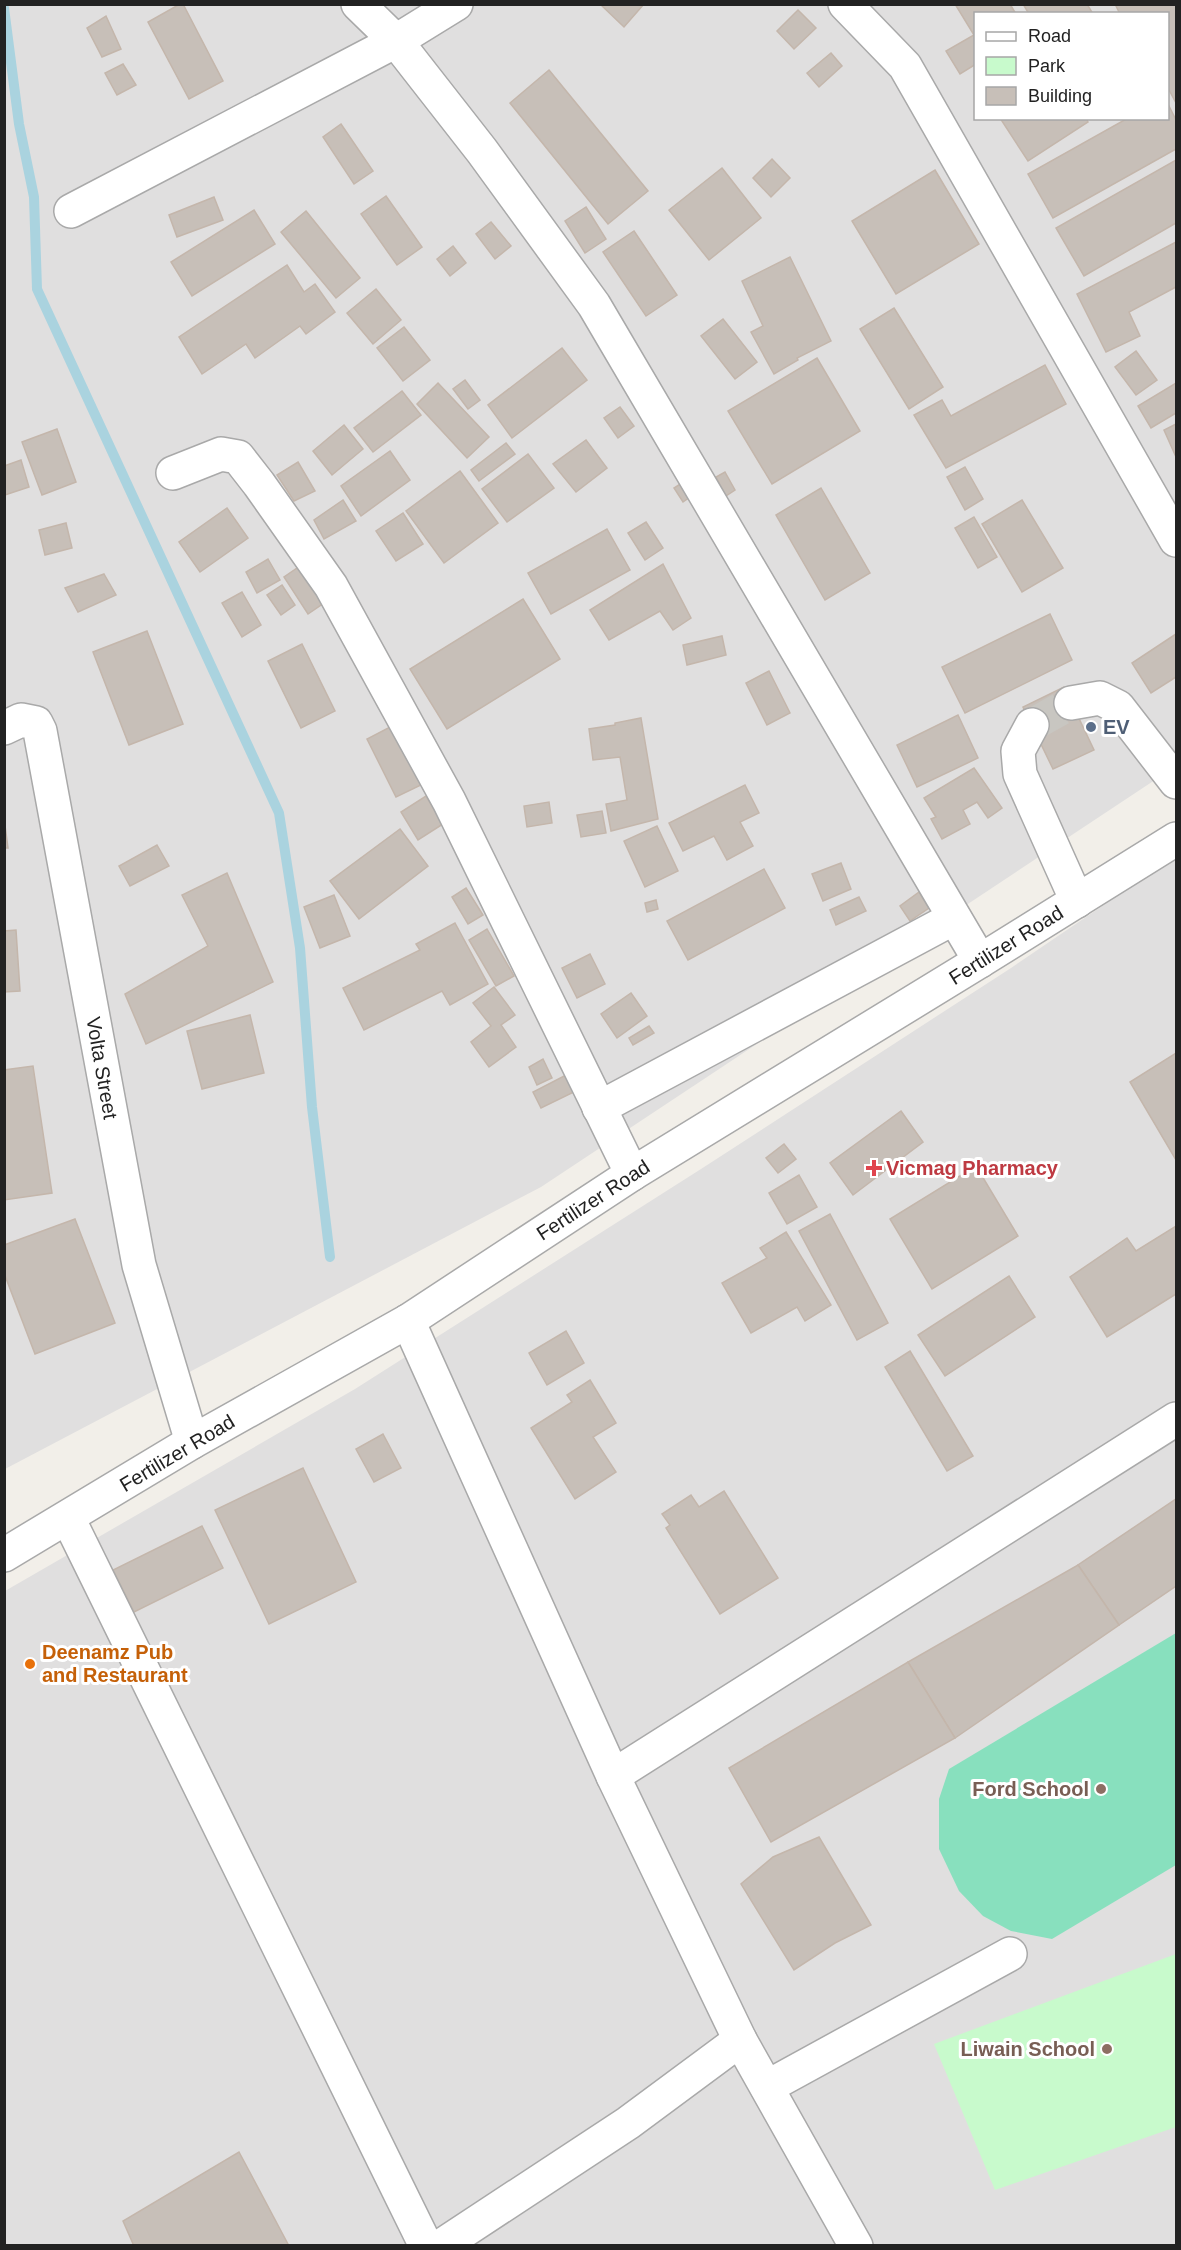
<svg xmlns="http://www.w3.org/2000/svg" width="1181" height="2250" font-family="Arial,sans-serif">
  <rect width="100%" height="100%" fill="#f2efe9"/>
  <!-- residential -->
  <g fill="#e0dfdf" fill-rule="evenodd">
    <path d="M5 5H1176V766L541 1187 5 1469ZM976 14H1168V118H976Z"/>
    <polygon points="1176,856 1176,2245 5,2246 5,1591 355,1389 701,1169 1011,968"/>
  </g>
  <!-- park -->
  <polygon fill="#c8facc" points="1176,1954 1176,2127 995,2190 934,2044"/>
  <!-- pitch -->
  <polygon fill="#88e0be" points="1176,1633 1176,1865 1052,1939 1011,1931 983,1916 959,1891 939,1849 939,1799 949,1769"/>
  <g fill="none" stroke-linecap="round" stroke-linejoin="round">
    <!-- stream -->
    <polyline stroke="#aad3df" stroke-width="10" points="4,8 19,124 34,197 37,289 279,813 300,948 312,1107 330,1257"/>
  </g>
  <!-- building -->
  <g fill="#c7bfb8" stroke="#c4b6ab" stroke-width="1.5">
    <polygon points="180,4 183,4 223,81 189,99 148,22"/>
    <polygon points="600,4 644,4 624,27"/>
    <polygon points="955,4 1010,4 1016,14 976,14 976,64 960,74 946,51 974,35"/>
    <polygon points="1023,4 1087,4 1093,14 1029,14"/>
    <polygon points="1115,4 1176,4 1176,103 1168,88 1168,14 1120,14"/>
    <polygon points="798,10 816,28 794,49 777,31"/>
    <polygon points="106,16 121,49 102,57 87,28"/>
    <polygon points="831,53 842,66 819,87 807,73"/>
    <polygon points="123,64 136,85 117,95 105,73"/>
    <polygon points="549,70 648,191 608,224 510,103"/>
    <polygon points="1168,104 1176,120 1176,149 1053,218 1028,174 1128,118 1168,118"/>
    <polygon points="1000,118 1086,118 1088,122 1028,161"/>
    <polygon points="341,124 373,171 354,184 323,137"/>
    <polygon points="772,159 790,178 771,197 753,178"/>
    <polygon points="1176,160 1176,223 1084,276 1056,228"/>
    <polygon points="722,168 761,218 709,260 669,210"/>
    <polygon points="935,170 979,244 896,294 852,221"/>
    <polygon points="386,196 422,247 397,265 361,214"/>
    <polygon points="214,197 223,220 177,237 169,215"/>
    <polygon points="586,207 606,239 585,253 565,221"/>
    <polygon points="254,210 275,244 192,296 171,262"/>
    <polygon points="306,211 360,278 336,298 281,232"/>
    <polygon points="491,222 511,246 495,259 476,234"/>
    <polygon points="634,231 677,295 646,316 603,252"/>
    <polygon points="1176,242 1176,287 1129,312 1140,336 1106,352 1077,294"/>
    <polygon points="453,246 466,263 450,276 437,259"/>
    <polygon points="790,257 831,341 797,358 798,360 774,374 751,332 763,326 742,281"/>
    <polygon points="287,265 304,292 315,284 335,312 306,334 300,326 255,358 246,344 202,374 179,337"/>
    <polygon points="376,289 401,320 373,344 347,313"/>
    <polygon points="894,308 943,387 909,409 860,329"/>
    <polygon points="723,319 757,362 735,379 701,336"/>
    <polygon points="404,327 430,360 403,381 377,348"/>
    <polygon points="562,348 587,380 512,438 488,405"/>
    <polygon points="1136,351 1157,380 1136,395 1115,367"/>
    <polygon points="817,358 860,431 772,484 728,411"/>
    <polygon points="1045,365 1066,404 946,468 914,415 942,400 951,416"/>
    <polygon points="465,380 480,400 468,409 453,389"/>
    <polygon points="438,383 489,437 467,458 417,404"/>
    <polygon points="1176,383 1176,413 1151,428 1138,406"/>
    <polygon points="402,391 421,415 373,452 354,428"/>
    <polygon points="620,407 634,426 618,438 604,418"/>
    <polygon points="1176,424 1176,457 1164,430"/>
    <polygon points="344,425 363,449 332,475 313,451"/>
    <polygon points="57,429 76,482 42,495 22,442"/>
    <polygon points="586,440 607,468 576,492 553,464"/>
    <polygon points="506,443 515,454 479,481 471,470"/>
    <polygon points="390,451 410,480 361,516 341,486"/>
    <polygon points="528,454 554,488 507,522 482,489"/>
    <polygon points="21,460 29,487 5,495 4,466"/>
    <polygon points="298,462 315,491 294,501 277,475"/>
    <polygon points="965,467 983,499 965,510 947,477"/>
    <polygon points="460,471 498,523 444,563 406,511"/>
    <polygon points="725,472 735,490 726,496 716,477"/>
    <polygon points="688,479 697,492 683,502 674,488"/>
    <polygon points="821,488 870,573 825,600 776,515"/>
    <polygon points="343,500 356,521 324,539 314,520"/>
    <polygon points="1022,500 1063,568 1022,592 982,524"/>
    <polygon points="227,508 248,538 200,572 179,542"/>
    <polygon points="403,513 423,544 396,561 376,531"/>
    <polygon points="974,517 997,557 978,568 955,528"/>
    <polygon points="646,522 663,548 645,560 628,533"/>
    <polygon points="66,523 72,548 45,555 39,530"/>
    <polygon points="607,529 630,570 551,614 528,573"/>
    <polygon points="268,559 280,580 257,593 246,572"/>
    <polygon points="663,564 691,618 673,630 660,611 609,640 590,610"/>
    <polygon points="300,566 324,603 308,614 284,577"/>
    <polygon points="104,574 116,595 78,612 65,588"/>
    <polygon points="282,585 295,605 281,615 267,595"/>
    <polygon points="242,592 261,625 242,637 222,603"/>
    <polygon points="523,599 560,659 447,729 410,669"/>
    <polygon points="1050,614 1072,660 965,713 942,667"/>
    <polygon points="147,631 183,724 129,745 93,652"/>
    <polygon points="1176,634 1176,677 1151,693 1132,663"/>
    <polygon points="722,636 726,655 687,665 683,645"/>
    <polygon points="302,644 335,711 301,728 268,661"/>
    <polygon points="769,671 790,713 767,725 746,683"/>
    <polygon points="1064,687 1094,750 1053,769 1023,707"/>
    <polygon points="958,715 978,758 917,787 897,745"/>
    <polygon points="641,718 658,819 611,831 606,804 627,800 620,757 593,760 589,729 615,725 615,723"/>
    <polygon points="392,726 421,785 396,797 367,739"/>
    <polygon points="974,768 1002,808 988,818 977,802 963,810 970,824 942,839 931,819 936,817 924,798"/>
    <polygon points="745,785 759,813 740,822 753,846 727,860 714,836 683,851 669,823"/>
    <polygon points="426,796 443,824 418,840 401,812"/>
    <polygon points="549,802 552,823 527,827 524,806"/>
    <polygon points="602,811 606,833 581,837 577,815"/>
    <polygon points="4,818 8,848 4,848"/>
    <polygon points="657,826 678,871 645,887 624,841"/>
    <polygon points="400,829 428,866 359,919 330,881"/>
    <polygon points="157,845 169,866 130,886 119,866"/>
    <polygon points="841,863 851,889 823,901 812,874"/>
    <polygon points="764,869 785,908 688,960 667,921"/>
    <polygon points="227,873 273,982 146,1044 125,994 208,946 182,895"/>
    <polygon points="466,888 483,915 468,924 452,897"/>
    <polygon points="919,892 929,908 910,921 900,906"/>
    <polygon points="334,895 350,936 320,948 304,907"/>
    <polygon points="859,897 866,911 836,925 830,910"/>
    <polygon points="656,900 658,909 647,912 645,903"/>
    <polygon points="455,923 488,984 450,1005 442,991 364,1030 343,988 420,950 416,944"/>
    <polygon points="487,929 514,976 496,986 469,940"/>
    <polygon points="16,930 20,991 4,992 4,931"/>
    <polygon points="590,954 605,984 577,998 562,968"/>
    <polygon points="494,987 515,1015 501,1025 516,1047 489,1067 471,1042 491,1026 473,1003"/>
    <polygon points="631,993 647,1016 617,1038 601,1014"/>
    <polygon points="250,1015 264,1073 202,1089 187,1031"/>
    <polygon points="649,1026 654,1033 633,1045 629,1038"/>
    <polygon points="1176,1053 1176,1160 1130,1082"/>
    <polygon points="543,1059 552,1078 537,1085 529,1067"/>
    <polygon points="33,1066 52,1193 4,1200 4,1070"/>
    <polygon points="568,1074 576,1091 541,1108 533,1092"/>
    <polygon points="901,1111 923,1142 853,1195 830,1163"/>
    <polygon points="784,1144 796,1159 778,1173 766,1158"/>
    <polygon points="976,1166 1018,1236 932,1289 890,1219"/>
    <polygon points="799,1175 817,1207 787,1224 769,1193"/>
    <polygon points="830,1214 888,1323 857,1340 799,1231"/>
    <polygon points="75,1219 115,1323 35,1354 4,1273 4,1245"/>
    <polygon points="1176,1226 1176,1294 1107,1337 1070,1277 1127,1238 1136,1251"/>
    <polygon points="786,1232 831,1305 805,1321 797,1307 751,1333 722,1283 767,1258 760,1248"/>
    <polygon points="1009,1276 1035,1317 945,1376 918,1335"/>
    <polygon points="566,1331 584,1363 547,1385 529,1353"/>
    <polygon points="910,1351 973,1456 947,1471 885,1367"/>
    <polygon points="590,1380 616,1423 593,1437 616,1472 575,1499 531,1428 572,1402 567,1395"/>
    <polygon points="383,1434 401,1468 374,1482 356,1449"/>
    <polygon points="303,1468 356,1582 269,1624 215,1510"/>
    <polygon points="724,1491 778,1578 720,1614 666,1528 670,1525 662,1514 691,1495 699,1507"/>
    <polygon points="1176,1499 1176,1586 1119,1625 1078,1565"/>
    <polygon points="202,1526 223,1568 134,1612 113,1570"/>
    <polygon points="1078,1565 1119,1625 955,1738 908,1662"/>
    <polygon points="908,1662 955,1738 771,1842 729,1768"/>
    <polygon points="819,1837 871,1925 835,1943 794,1970 741,1884 773,1857"/>
    <polygon points="239,2152 289,2246 134,2246 123,2221"/>
  </g>
  <g fill="none" stroke-linecap="round" stroke-linejoin="round">
    <!-- minor-tunnel -->
    <polyline stroke="#c8c6c1" stroke-width="33" stroke-dasharray="33 16" stroke-linecap="butt" points="1032,725 1071,703"/>
    <defs>
      <g id="minor">
        <polyline points="358,4 396,41 482,151 594,305 980,961"/>
        <polyline points="845,4 905,66 1176,540"/>
        <polyline points="71,211 396,41 456,4"/>
        <polyline points="173,473 221,454 238,457 259,484 331,586 449,801 632,1174"/>
        <polyline points="1071,703 1100,698 1118,707 1176,782"/>
        <polyline points="1032,725 1018,751 1020,774 1077,901"/>
        <polyline points="4,728 21,720 36,723 40,731 139,1265 192,1442"/>
        <polyline points="599,1108 954,918"/>
        <polyline points="408,1321 613,1776 740,2040 856,2246"/>
        <polyline points="68,1518 426,2246"/>
        <polyline points="4,1555 192,1442 408,1321 632,1174 980,961 1176,839"/>
        <polyline points="613,1776 1176,1419"/>
        <polyline points="767,2087 1010,1954"/>
        <polyline points="441,2246 628,2123 740,2040"/>
      </g>
    </defs>
    <!-- minor casing -->
    <use href="#minor" stroke="#a9a9a9" stroke-width="36"/>
    <!-- minor -->
    <use href="#minor" stroke="#fff" stroke-width="33"/>
  </g>
  <!-- markers -->
  <circle fill="#5c6f8a" stroke="#fff" stroke-width="2" cx="1091" cy="727" r="6"/>
  <path fill="#e0444e" stroke="#fff" stroke-width="2" d="M871 1159h6v6h6v6h-6v6h-6v-6h-6v-6h6z"/>
  <circle fill="#e8710a" stroke="#fff" stroke-width="2" cx="30" cy="1664" r="6"/>
  <g fill="#8d6e63" stroke="#fff" stroke-width="2">
    <circle cx="1101" cy="1789" r="6"/>
    <circle cx="1107" cy="2049" r="6"/>
  </g>
  <g text-anchor="middle" dominant-baseline="central" stroke-width="6" stroke-linejoin="round" paint-order="stroke">
    <!-- service labels -->
    <g font-size="20" font-weight="bold" fill="#4e5e75" stroke="#fff" text-anchor="start">
      <text x="1103" y="727">EV</text>
    </g>
    <!-- street labels -->
    <g font-size="20" fill="#222" stroke="#fff">
      <text transform="translate(1006 945) rotate(-32)">Fertilizer Road</text>
      <text transform="translate(102 1068) rotate(80)">Volta Street</text>
      <text transform="translate(593 1200) rotate(-33)">Fertilizer Road</text>
      <text transform="translate(177 1453) rotate(-31)">Fertilizer Road</text>
    </g>
    <!-- health labels -->
    <g font-size="20" font-weight="bold" fill="#be3a42" stroke="#fff" text-anchor="start">
      <text x="886" y="1168">Vicmag Pharmacy</text>
    </g>
    <!-- food labels -->
    <g font-size="20" font-weight="bold" fill="#c56008" stroke="#fff" text-anchor="start">
      <text x="42" y="1652">Deenamz Pub<tspan x="42" dy="23">and Restaurant</tspan></text>
    </g>
    <!-- education labels -->
    <g font-size="20" font-weight="bold" fill="#785e54" stroke="#fff" text-anchor="end">
      <text x="1089" y="1789">Ford School</text>
      <text x="1095" y="2049">Liwain School</text>
    </g>
  </g>
  <!-- border -->
  <rect width="1181" height="2250" fill="none" stroke="#222222" stroke-width="12"/>
  <!-- legend -->
  <rect x="974" y="12" width="195" height="108" fill="#ffffff" stroke="#a7a7a7" stroke-width="1.5"/>
  <rect x="986" y="32" width="30" height="9" fill="#ffffff" stroke="#a7a7a7" stroke-width="1.5"/>
  <text x="1028" y="42" font-size="18" fill="#222222">Road</text>
  <rect x="986" y="57" width="30" height="18" fill="#c8facc" stroke="#a7a7a7" stroke-width="1.5"/>
  <text x="1028" y="72" font-size="18" fill="#222222">Park</text>
  <rect x="986" y="87" width="30" height="18" fill="#c7bfb8" stroke="#a7a7a7" stroke-width="1.5"/>
  <text x="1028" y="102" font-size="18" fill="#222222">Building</text>
</svg>
